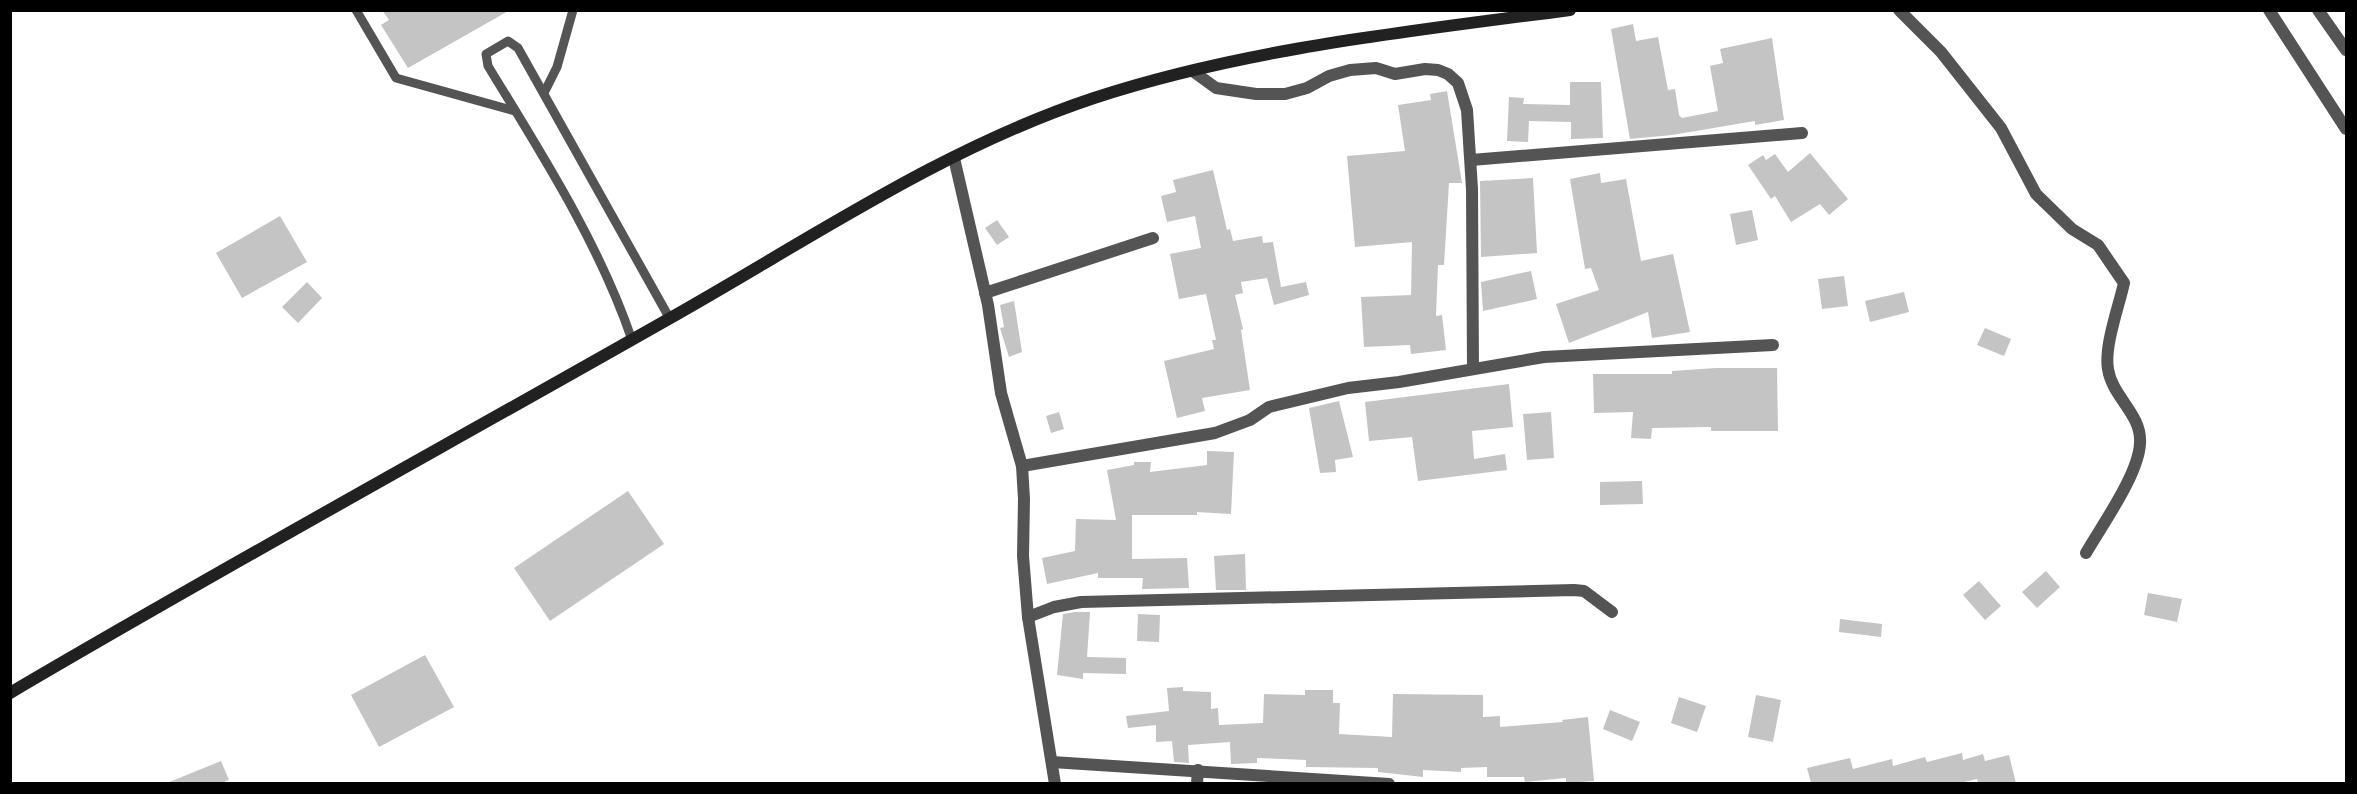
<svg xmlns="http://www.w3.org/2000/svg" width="2357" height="794" font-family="Cabin,sans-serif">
  <rect width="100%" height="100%" fill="#fff"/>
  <!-- building -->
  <g fill="#c4c4c4">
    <polygon points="382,10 510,10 408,68 381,25 389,20"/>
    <polygon points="1633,24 1636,41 1658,37 1668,90 1675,89 1679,115 1682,118 1718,111 1710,66 1723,63 1720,49 1772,38 1784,120 1755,125 1755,121 1672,135 1630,139 1611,29"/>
    <polygon points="1570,82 1601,82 1603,138 1571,139 1571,122 1529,121 1528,142 1507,141 1509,97 1524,98 1523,104 1570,105"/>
    <polygon points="1447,91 1462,183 1449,183 1444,265 1438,265 1436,316 1442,315 1446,350 1411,354 1410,345 1364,347 1361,297 1411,295 1412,242 1355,247 1347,156 1405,151 1398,105 1431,100 1430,94"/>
    <polygon points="1810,153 1848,199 1829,215 1820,204 1791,222 1775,196 1771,199 1748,165 1763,155 1766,160 1775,154 1788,172"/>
    <polygon points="1213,170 1227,230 1230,229 1233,241 1262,236 1263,243 1273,242 1281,287 1306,282 1309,295 1274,305 1267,278 1241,282 1243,293 1235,295 1243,329 1241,330 1250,390 1202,398 1205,411 1177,418 1164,361 1214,349 1212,340 1216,340 1206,294 1179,299 1170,254 1201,248 1195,216 1167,222 1161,196 1176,192 1173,180"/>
    <polygon points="1600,173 1601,183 1626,179 1641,261 1673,254 1690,332 1652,338 1648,312 1569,343 1556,304 1599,290 1591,268 1585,269 1570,179"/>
    <polygon points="1533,178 1537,253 1481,257 1480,181"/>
    <polygon points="1752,210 1758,240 1736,245 1730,214"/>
    <polygon points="280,216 307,262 242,298 216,253"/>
    <polygon points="997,220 1009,237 997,245 985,228"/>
    <polygon points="1531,271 1537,299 1483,311 1481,282"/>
    <polygon points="1844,276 1848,306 1822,309 1818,279"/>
    <polygon points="307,282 322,298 298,323 282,307"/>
    <polygon points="1904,292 1909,312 1870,322 1865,301"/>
    <polygon points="1014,301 1022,352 1009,357 1000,328 1004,327 1000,305"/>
    <polygon points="1985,328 2011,339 2004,356 1977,345"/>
    <polygon points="1716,368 1777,368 1778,431 1711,431 1711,427 1652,428 1651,439 1631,438 1633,412 1594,413 1593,374 1672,374 1672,371"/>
    <polygon points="1509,384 1513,427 1472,431 1474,459 1505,454 1507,470 1418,481 1412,437 1369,441 1365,402"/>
    <polygon points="1339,401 1353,457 1335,460 1336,472 1320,473 1309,408"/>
    <polygon points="1059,412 1064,429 1051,433 1046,416"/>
    <polygon points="1551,412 1554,458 1527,460 1523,414"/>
    <polygon points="1207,451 1234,452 1231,514 1197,512 1197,515 1132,515 1132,559 1187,558 1189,588 1142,589 1143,578 1098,578 1098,573 1047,584 1042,558 1075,551 1076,519 1116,520 1107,470 1134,465 1134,462 1151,462 1150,472 1207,465"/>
    <polygon points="1642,481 1643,504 1600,505 1600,482"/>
    <polygon points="628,491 664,544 550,621 514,568"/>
    <polygon points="1245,554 1246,590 1216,590 1214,556"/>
    <polygon points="2046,571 2060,587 2037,608 2022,592"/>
    <polygon points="1979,581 2001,606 1985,620 1963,595"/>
    <polygon points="2148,593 2182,599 2177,622 2144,615"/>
    <polygon points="1075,612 1090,612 1087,657 1126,658 1126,674 1083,673 1083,679 1057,675 1063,614"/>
    <polygon points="1138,614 1160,615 1159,642 1137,641"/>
    <polygon points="1840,619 1882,624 1881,637 1839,632"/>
    <polygon points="425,655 454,707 379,747 351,695"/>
    <polygon points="1183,687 1183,691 1211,692 1211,709 1218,708 1219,725 1263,723 1264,694 1305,695 1305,690 1333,690 1333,703 1340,703 1339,734 1392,737 1393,694 1483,695 1483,717 1500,716 1500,727 1563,722 1562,720 1588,717 1594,781 1566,783 1566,778 1525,782 1524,777 1487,777 1487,767 1461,768 1461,772 1423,770 1423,777 1378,772 1378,768 1306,767 1306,760 1257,758 1257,763 1231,764 1230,742 1188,745 1189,763 1174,762 1172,741 1156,742 1156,725 1128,728 1126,716 1169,711 1167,688"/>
    <polygon points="1756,695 1781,700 1773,742 1748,737"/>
    <polygon points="1679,697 1706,706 1697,732 1671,723"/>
    <polygon points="1610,710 1640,722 1632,741 1603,729"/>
    <polygon points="1962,753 1963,760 1983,754 1985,761 2009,755 2016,783 1978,783 1977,779 1960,783 1811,783 1807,768 1850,758 1853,769 1892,759 1893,766 1925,757 1927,762"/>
    <polygon points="221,761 229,780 221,783 167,783"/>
  </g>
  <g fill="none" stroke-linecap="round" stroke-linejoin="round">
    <!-- service -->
    <g stroke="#545454" stroke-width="9">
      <polyline points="356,10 396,78 515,111"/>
      <polyline points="544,93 557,67 573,10"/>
      <path d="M632 340C599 243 541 153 488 66L486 54 508 41 518 48 670 319"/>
    </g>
    <!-- minor -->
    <g stroke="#545454" stroke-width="12">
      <path d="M1899 10 1941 52 2001 128 2036 194 2072 229 2098 245 2124 283C2119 306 2104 346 2108 369 2112 397 2142 414 2140 443 2139 474 2102 525 2086 553"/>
      <polyline points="2269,10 2346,129"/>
      <polyline points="2318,10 2346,50"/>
      <polyline points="1194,72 1216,88 1256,94 1285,94 1307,88 1329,76 1350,70 1376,68 1395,74 1425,69 1438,70 1448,74 1458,83 1467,110 1472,189 1473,369"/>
      <polyline points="954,158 988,305 1001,393 1022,466 1024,499 1023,556 1028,617 1055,784"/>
      <polyline points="1471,160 1802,133"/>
      <polyline points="985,293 1153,238"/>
      <polyline points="1022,466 1215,433 1250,420 1269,407 1348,388 1399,382 1544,357 1773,345"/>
      <polyline points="1028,617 1054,607 1081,602 1574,590 1584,591 1612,612"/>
      <polyline points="1052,762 1389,784"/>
      <polyline points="1197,784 1198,770"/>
    </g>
    <!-- secondary -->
    <path stroke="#212121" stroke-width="12" d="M10 693C227 565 447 445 665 321 806 242 940 149 1094 98 1246 48 1413 31 1570 10"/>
  </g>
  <!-- border -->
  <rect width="2357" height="794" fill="none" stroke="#000000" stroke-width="24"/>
</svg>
